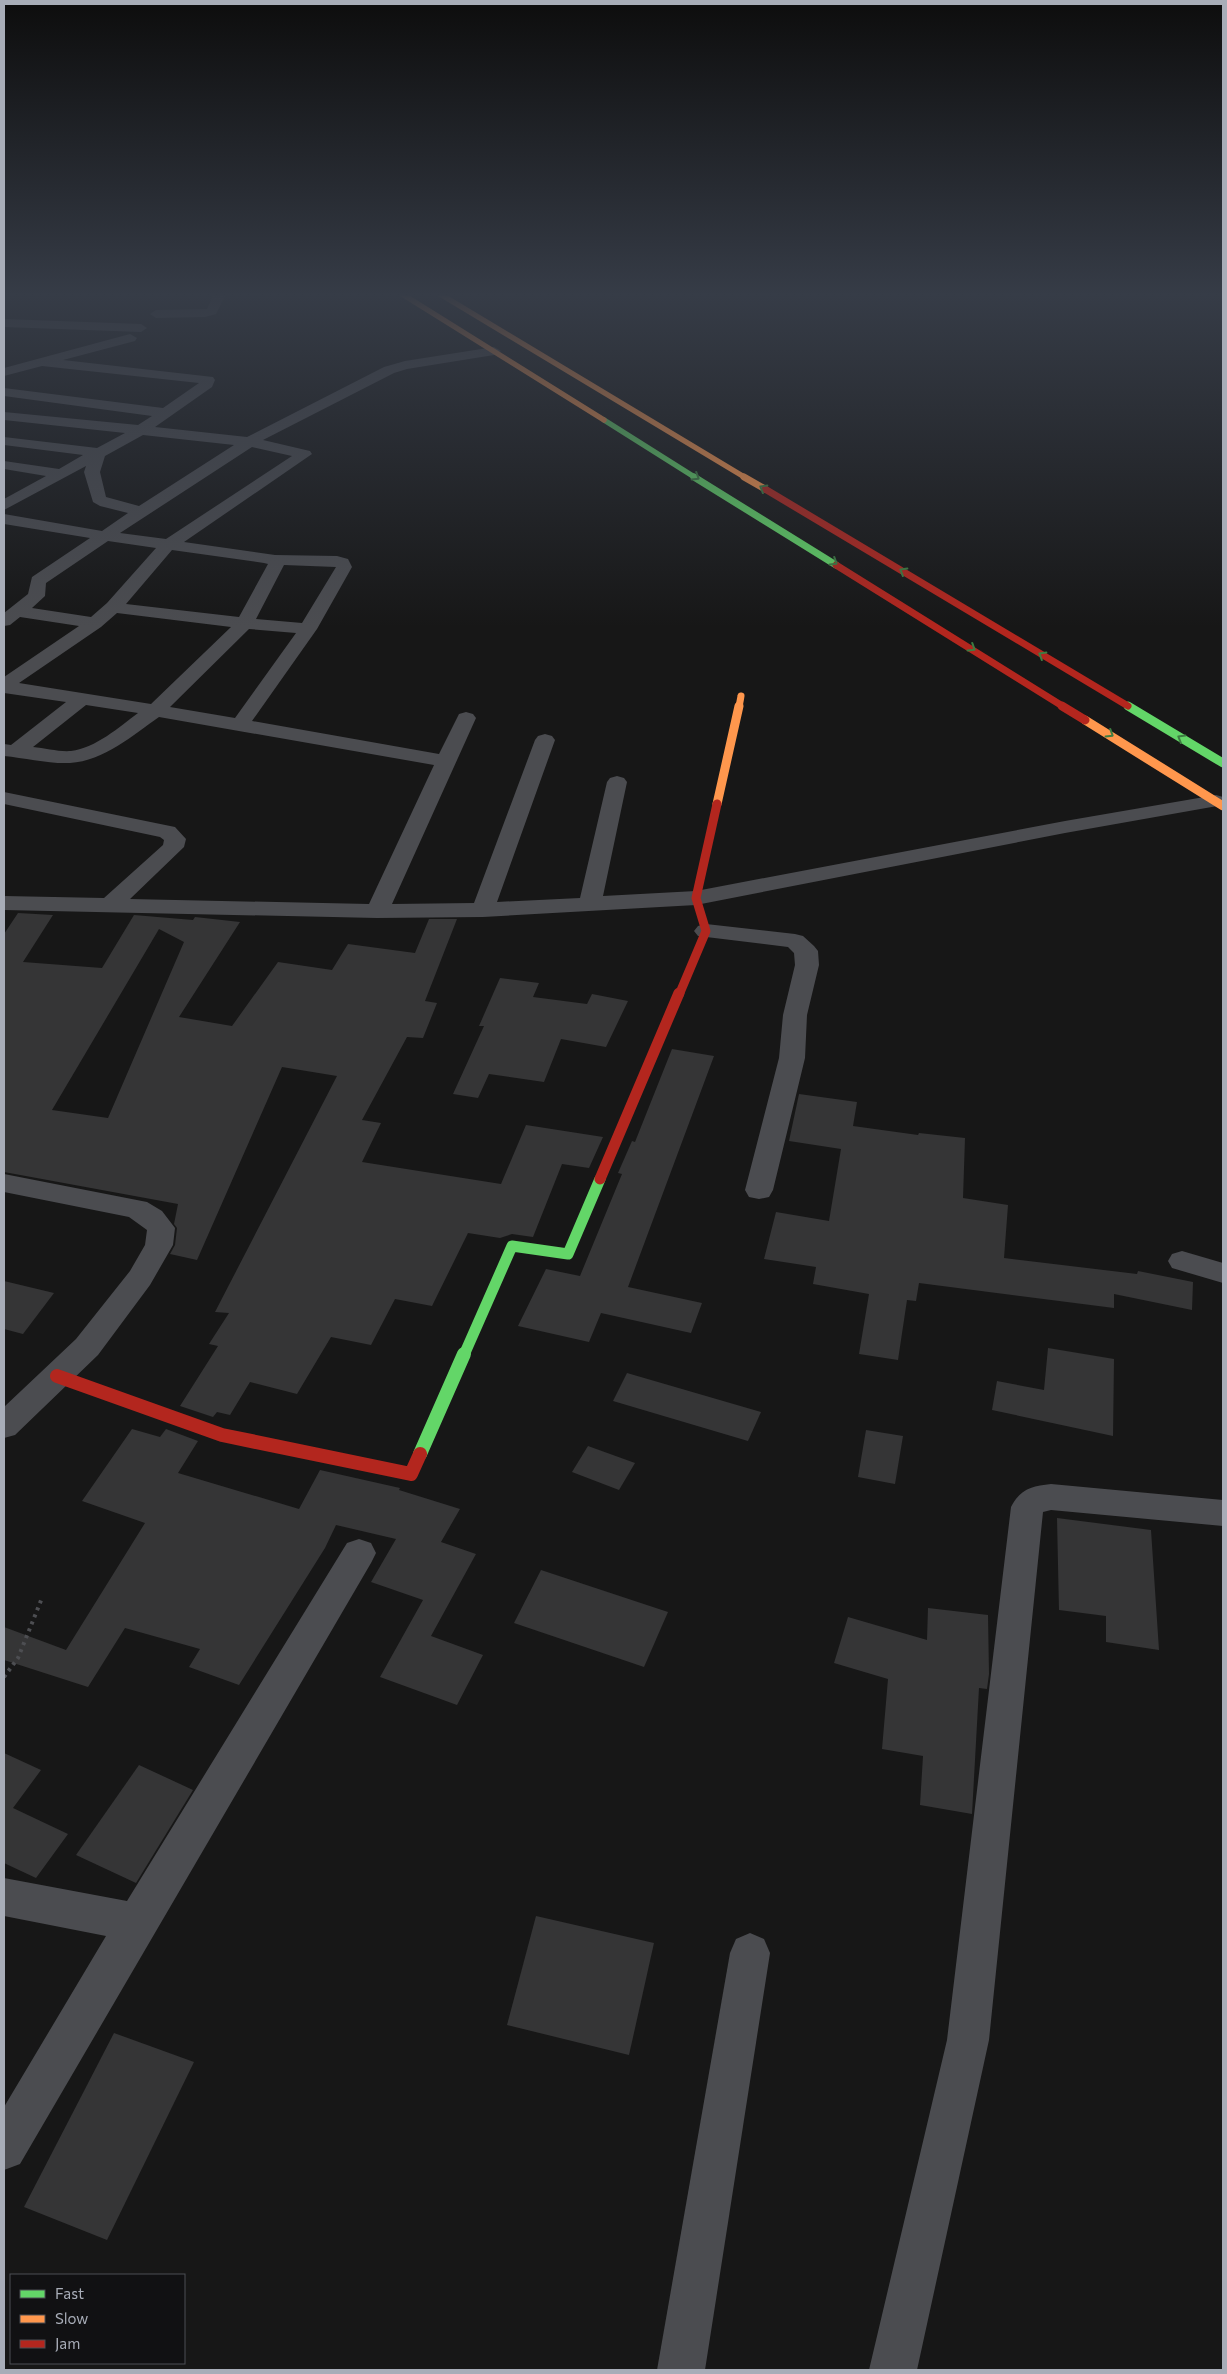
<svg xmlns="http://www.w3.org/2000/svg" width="1227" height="2374" font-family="Commissioner,sans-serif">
  <rect width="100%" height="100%" fill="#171717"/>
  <!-- building -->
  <g fill="#353536" fill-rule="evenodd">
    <path d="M18 913 53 915 23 962 102 968 134 915 193 920 195 917 240 922 179 1017 232 1026 278 962 332 970 348 944 415 953 429 919H457L425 1001 437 1003 423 1038 407 1037 362 1120 381 1123 362 1162 501 1184 526 1125 603 1137 589 1168 562 1164 533 1237 512 1234 500 1238 468 1233 432 1306 395 1299 371 1345 331 1337 297 1394 250 1382 230 1415 217 1412 213 1417 180 1406 218 1346 209 1344 229 1313 215 1312 337 1076 282 1067 197 1260 170 1254 175 1245 177 1228 174 1224 178 1204 4 1172V934ZM159 929 184 942 108 1118 52 1110Z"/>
    <polygon points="500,978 539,983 533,997 587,1004 592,994 628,1001 606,1047 561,1039 544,1082 489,1074 478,1098 453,1094 484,1026 479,1026"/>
    <polygon points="672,1049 714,1056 628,1287 702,1303 691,1333 601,1313 589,1342 518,1326 546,1269 580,1276 622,1174 618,1173 632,1141 635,1142"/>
    <polygon points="799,1094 857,1102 853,1126 918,1135 919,1133 965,1138 963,1198 1008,1205 1004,1258 1137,1274 1138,1271 1193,1282 1192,1310 1114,1294 1114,1308 919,1283 916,1301 907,1300 898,1360 859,1354 869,1294 813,1284 816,1267 764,1259 776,1212 829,1221 841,1149 789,1141"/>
    <polygon points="4,1281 54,1293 23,1334 4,1329"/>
    <polygon points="1048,1348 1114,1359 1113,1436 992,1410 997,1381 1044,1390"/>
    <polygon points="627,1373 761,1412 748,1441 613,1401"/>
    <polygon points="132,1429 160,1437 166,1429 198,1441 178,1473 299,1509 320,1470 400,1488 399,1490 460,1509 441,1542 476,1554 431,1636 483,1655 457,1705 380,1677 423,1600 371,1582 396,1539 336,1525 325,1548 239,1685 189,1667 200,1649 125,1628 88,1687 4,1660 4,1627 66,1650 145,1523 82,1501"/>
    <polygon points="866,1430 903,1436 895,1484 858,1477"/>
    <polygon points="588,1446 635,1463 619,1490 572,1472"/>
    <polygon points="1057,1518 1151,1530 1159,1650 1106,1642 1106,1616 1059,1610"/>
    <polygon points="541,1570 668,1612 644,1667 514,1623"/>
    <polygon points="928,1608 988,1615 989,1674 987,1689 979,1688 972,1814 920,1805 923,1756 882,1749 888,1679 834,1663 848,1617 927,1640"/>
    <polygon points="4,1753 41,1770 13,1808 68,1834 36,1878 4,1863"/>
    <polygon points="139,1765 193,1790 136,1883 76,1855"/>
    <polygon points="536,1916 654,1943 629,2055 507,2025"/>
    <polygon points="114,2033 194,2062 107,2240 24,2207"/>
  </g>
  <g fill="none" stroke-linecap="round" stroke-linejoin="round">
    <!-- path -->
    <polyline stroke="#4d4e52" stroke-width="4" stroke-dasharray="3 4.5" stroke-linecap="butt" points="4,1677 18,1658 42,1598"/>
    <!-- street -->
    <g fill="#4b4c50" fill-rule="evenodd">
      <polygon points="214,294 226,294 216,314 205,317 156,318 150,314 156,310 207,309"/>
      <polygon points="4,319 141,324 147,328 141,332 4,327"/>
      <path d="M130 334 137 338 135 341 63 360 213 377 215 380 212 387 155 427 247 437 384 367 405 361 494 347 501 351 494 355 407 369 394 373 263 440 310 451 312 454 184 542 275 555 337 556 348 559 352 567 317 629 252 721 439 754 459 714 466 712 473 714 476 718 392 904 474 903 535 740 538 736 545 734 552 736 555 740 497 902 580 898 607 782 610 778 617 776 624 778 627 782 603 896 696 891 1065 821 1216 795 1223 797V805L1065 833 696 905 483 917 377 918 4 910V896L104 898 163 845 164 840 160 837 4 804V792L175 827 186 839 184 847 130 899 369 904 434 765 159 717C133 735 104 761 70 763 49 764 25 758 4 756V744L11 745 66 702 4 693V677L79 626 20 617 10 625 4 626V613L28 594 32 577 90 538 4 524V514L102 531 128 513 100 506 93 502 84 472 86 466 4 510V499L46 476 4 469V461L59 469 83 455 4 445V437L97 448 125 433 4 420V412L138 425 152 416 4 396V388L163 408 199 383 42 366 4 376V368ZM143 435 234 445 139 506 106 497 100 472 105 456ZM252 447 292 456 166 539 120 533ZM108 541 156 548 107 603 91 617 32 608 45 596 46 583ZM172 550 264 563 268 564 239 617 126 604ZM284 565 336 567 302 623 256 619ZM117 613 231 627 151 704 19 683 101 627ZM249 629 296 633 235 718 170 707ZM86 705 138 713C119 727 96 748 71 751 59 752 45 748 33 747Z"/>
      <polygon points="706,924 795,934 803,936 814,946 818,951 819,965 807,1015 805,1058 773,1190 769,1197 759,1199 749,1197 745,1190 779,1058 783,1015 795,965 794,953 788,947 698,936 694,931 698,926"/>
      <polygon points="4,1174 147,1202 162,1211 175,1228 173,1245 150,1285 98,1355 15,1435 4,1438 4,1407 76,1339 130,1271 145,1245 147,1230 129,1217 4,1192"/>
      <polygon points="1182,1251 1223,1263 1223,1283 1172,1268 1168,1261 1172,1254"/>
      <path d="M1051 1484 1223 1500V1526L1051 1510 1043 1512 989 2040 917 2370H869L947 2040 1011 1507C1020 1489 1032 1486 1051 1484Z"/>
      <polygon points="359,1539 371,1543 376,1553 371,1563 20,2164 4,2170 4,2107 106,1936 4,1916 4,1878 127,1901 347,1543"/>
      <polygon points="750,1933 764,1939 770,1953 705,2370 657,2370 730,1953 736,1939"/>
    </g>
    <!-- fast-far4 -->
    <polyline stroke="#63d668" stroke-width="5.5" points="604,420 696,478"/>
    <!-- fast-far3 -->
    <g stroke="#63d668" stroke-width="7">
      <polyline points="694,477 836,565"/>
      <polyline points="1128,706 1130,707"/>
    </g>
    <!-- fast-far2 -->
    <polyline stroke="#63d668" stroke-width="9" points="1128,706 1223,763"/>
    <!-- fast-far1 -->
    <polyline stroke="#63d668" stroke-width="11" points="464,1355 512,1246 568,1254 600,1179"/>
    <!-- fast -->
    <polyline stroke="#63d668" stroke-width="14" points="420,1454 464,1354"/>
    <!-- slow-far2 -->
    <g stroke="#ff974d" stroke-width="5.5">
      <polyline points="402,294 604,420"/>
      <polyline points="440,294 746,478"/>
    </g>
    <!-- slow-far1 -->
    <g stroke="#ff974d" stroke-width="7">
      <polyline points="744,477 765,489"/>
      <polyline points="739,707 741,696"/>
    </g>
    <!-- slow -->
    <g stroke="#ff974d" stroke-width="9">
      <polyline points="1085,720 1223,806"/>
      <polyline points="717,804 739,706"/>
    </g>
    <!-- jam-far3 -->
    <g stroke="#b3261e" stroke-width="7">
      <polyline points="765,489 1128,706"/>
      <polyline points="836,565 1064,707"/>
    </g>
    <!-- jam-far2 -->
    <g stroke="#b3261e" stroke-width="9">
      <polyline points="1062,706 1085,720"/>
      <polyline points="679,995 706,931 696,898 717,804"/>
    </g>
    <!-- jam-far1 -->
    <polyline stroke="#b3261e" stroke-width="11" points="600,1179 679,993"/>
    <!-- jam -->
    <polyline stroke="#b3261e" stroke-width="14" points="57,1376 222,1435 411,1474 420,1454"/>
  </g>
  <!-- one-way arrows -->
  <defs><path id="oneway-chevron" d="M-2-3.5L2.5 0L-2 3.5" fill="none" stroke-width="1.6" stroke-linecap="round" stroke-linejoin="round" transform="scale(1.25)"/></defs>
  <g stroke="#3e7d42">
    <use href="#oneway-chevron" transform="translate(696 477) rotate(32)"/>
    <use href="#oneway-chevron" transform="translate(763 488) rotate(-149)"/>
    <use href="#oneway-chevron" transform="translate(834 562) rotate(32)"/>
    <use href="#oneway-chevron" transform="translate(903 571) rotate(-149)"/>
    <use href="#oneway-chevron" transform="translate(972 648) rotate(32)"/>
    <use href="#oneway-chevron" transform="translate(1042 655) rotate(-149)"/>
    <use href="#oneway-chevron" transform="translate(1110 734) rotate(32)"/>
    <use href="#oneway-chevron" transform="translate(1181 738) rotate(-149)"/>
  </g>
  <!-- sky -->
  <linearGradient id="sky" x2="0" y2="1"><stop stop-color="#0d0d0d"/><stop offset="0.47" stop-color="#363c47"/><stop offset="1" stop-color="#363c47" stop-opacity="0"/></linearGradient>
  <rect width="1227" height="627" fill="url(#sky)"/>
  <!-- border -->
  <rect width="1227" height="2374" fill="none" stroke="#a8adb8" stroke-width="10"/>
  <!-- legend -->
  <rect x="10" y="2274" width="175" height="90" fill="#111113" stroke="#4d4f55"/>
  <rect x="20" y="2290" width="25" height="8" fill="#63d668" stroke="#4d4f55"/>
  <text x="55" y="2299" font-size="15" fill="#a8adb8">Fast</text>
  <rect x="20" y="2315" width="25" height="8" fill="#ff974d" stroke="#4d4f55"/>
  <text x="55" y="2324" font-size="15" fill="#a8adb8">Slow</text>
  <rect x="20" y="2340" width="25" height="8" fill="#b3261e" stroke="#4d4f55"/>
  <text x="55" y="2349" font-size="15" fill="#a8adb8">Jam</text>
</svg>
